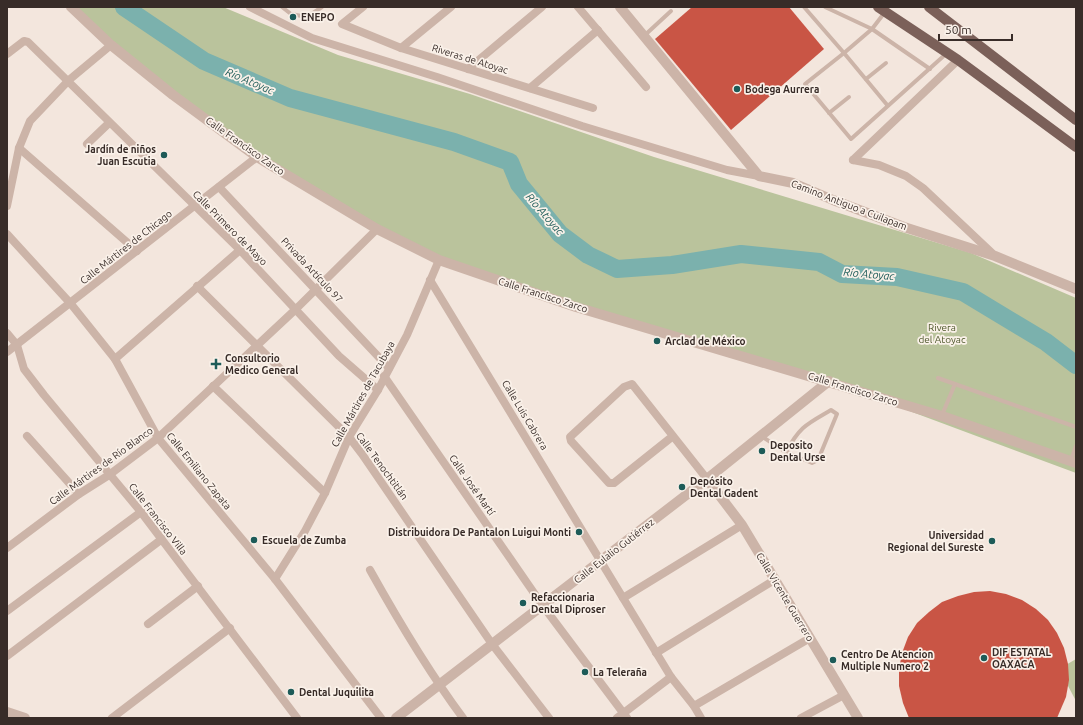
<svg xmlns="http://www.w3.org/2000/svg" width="1083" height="725" font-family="Ubuntu,sans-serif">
  <rect width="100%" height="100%" fill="#f3e6dd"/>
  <!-- green -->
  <g fill="#bac39c">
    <polygon points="73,7 223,7 338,55 470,94 654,157 971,253 1076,298 1076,473 829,381 439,260 257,157 173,95"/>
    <polygon points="1076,659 1076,701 1059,669"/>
  </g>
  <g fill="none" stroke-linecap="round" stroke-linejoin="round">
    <!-- river -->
    <polyline stroke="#7bb1ad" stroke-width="18" points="124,7 204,61 290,98 454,142 510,162 519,184 560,234 588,255 617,269 672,265 741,254 819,262 842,274 897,277 963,292 1046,342 1076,365"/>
  </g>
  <!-- building -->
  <g fill="#c95545">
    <polygon points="692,7 789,7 824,49 731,130 655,39"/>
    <polygon points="990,591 1006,594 1022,600 1036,609 1048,620 1057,633 1064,648 1068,664 1069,680 1066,697 1057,718 909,718 903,703 899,686 899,669 902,653 908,637 917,623 929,612 942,602 958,596 974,592"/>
  </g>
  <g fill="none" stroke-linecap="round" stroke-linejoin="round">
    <!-- service -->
    <g stroke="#ccb4a8" stroke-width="4">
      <polyline points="282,7 291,14 307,17 322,7"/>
      <polyline points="804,7 844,53 872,29 885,12"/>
      <polyline points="825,7 872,29 930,69"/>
      <polyline points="645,35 671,11"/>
      <polyline points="866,79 886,63"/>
      <polyline points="888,106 844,53 805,84 851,139 947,53"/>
      <polyline points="829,113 849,97"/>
      <polyline points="938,378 1076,427"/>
      <polyline points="942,415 955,384"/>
      <path d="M761 436 786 452 812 463 818 460 837 414 831 410C807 424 800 426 786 452"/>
      <polyline points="1071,460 1076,446"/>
    </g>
    <!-- minor -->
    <g stroke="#ccb4a8" stroke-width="8">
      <polyline points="250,7 312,38 437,77 582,126 727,170 759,176"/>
      <polyline points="363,7 342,24 401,48 593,108"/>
      <polyline points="578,7 646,87"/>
      <polyline points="401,48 451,7"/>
      <polyline points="7,54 24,41 28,42 240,250 339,356 378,390"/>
      <polyline points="468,69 542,7"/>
      <polyline points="530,88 598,30"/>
      <polyline points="87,144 109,123"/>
      <polyline points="19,148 137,251"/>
      <polyline points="853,160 879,165 906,176 923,188 994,255"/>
      <polyline points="853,160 958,60"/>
      <polyline points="219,187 389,368"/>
      <polyline points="7,206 19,148 30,121 69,80 111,45"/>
      <polyline points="7,234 71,304 115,359 158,438 275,579 381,718"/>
      <polyline points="430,280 671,677 694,706 701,718"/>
      <polyline points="197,286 349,437 362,454 492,644 549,718"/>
      <polyline points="7,333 17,345 24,369 44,395 141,512 297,718"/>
      <polyline points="7,352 257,157"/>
      <polyline points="115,359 240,250"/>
      <polyline points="384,376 543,606 627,718"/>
      <polyline points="213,386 325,493"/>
      <polyline points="27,436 79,494"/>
      <polyline points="673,436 614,483 609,483 571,441 570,437 624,387 632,384 707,479"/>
      <polyline points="7,548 79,494 109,475 158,438 296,309 377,229"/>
      <path d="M370 570C399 622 428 671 463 718"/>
      <polyline points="275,579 305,531 325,493 349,437 378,390 407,335 439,260"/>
      <polyline points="623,598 742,525"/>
      <polyline points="7,611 141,512"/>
      <polyline points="148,624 198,586"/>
      <polyline points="656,653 776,579"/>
      <polyline points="7,656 162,539"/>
      <polyline points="694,706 810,638"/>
      <polyline points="112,718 230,628"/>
      <polyline points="617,718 671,677"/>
      <polyline points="801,718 844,695"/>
    </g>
    <!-- tertiary -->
    <g stroke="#ccb4a8" stroke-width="10">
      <polyline points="71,7 111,45 173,95 257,157 377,229 439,260 576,307 942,416 1076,463"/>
      <polyline points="620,7 759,176 793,183 833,200 904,227 995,256 1076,289"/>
      <polyline points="707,479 742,525 858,718"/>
      <polyline points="7,712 25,718"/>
      <polyline points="396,718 707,479 829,381"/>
    </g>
    <!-- primary -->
    <g stroke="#7b6059" stroke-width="10">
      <polyline points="878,7 958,60 1076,147"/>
      <polyline points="929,7 1076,120"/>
    </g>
  </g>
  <!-- markers -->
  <g fill="#1d5b58" stroke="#faf1e9" stroke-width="1.5">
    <circle cx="293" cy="17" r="4"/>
    <circle cx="737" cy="89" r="4"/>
    <circle cx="164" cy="155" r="4"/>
    <circle cx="657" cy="341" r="4"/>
    <path d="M214 358h4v4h4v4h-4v4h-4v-4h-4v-4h4z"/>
    <circle cx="762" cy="451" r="4"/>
    <circle cx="682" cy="487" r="4"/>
    <circle cx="579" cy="532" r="4"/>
    <circle cx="254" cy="540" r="4"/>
    <circle cx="992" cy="541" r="4"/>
    <circle cx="523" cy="603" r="4"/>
    <circle cx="984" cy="658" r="4"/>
    <circle cx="833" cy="660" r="4"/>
    <circle cx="585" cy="672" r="4"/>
    <circle cx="291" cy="692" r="4"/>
  </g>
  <g text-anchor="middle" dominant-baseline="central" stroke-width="3.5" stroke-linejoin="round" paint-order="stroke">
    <!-- poi labels -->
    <g font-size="10" font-weight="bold" fill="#382c28" stroke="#faf1e9" text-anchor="start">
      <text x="301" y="17">ENEPO</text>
      <text x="745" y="89">Bodega Aurrera</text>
      <text x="156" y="149" text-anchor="end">Jardín de niños<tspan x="156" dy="12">Juan Escutia</tspan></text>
      <text x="665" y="341">Arclad de México</text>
      <text x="225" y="358">Consultorio<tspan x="225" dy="12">Medico General</tspan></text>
      <text x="770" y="445">Deposito<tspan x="770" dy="12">Dental Urse</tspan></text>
      <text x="690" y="481">Depósito<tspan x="690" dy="12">Dental Gadent</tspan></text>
      <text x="571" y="532" text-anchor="end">Distribuidora De Pantalon Luigui Monti</text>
      <text x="984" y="535" text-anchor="end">Universidad<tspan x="984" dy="12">Regional del Sureste</tspan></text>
      <text x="262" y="540">Escuela de Zumba</text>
      <text x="531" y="597">Refaccionaria<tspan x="531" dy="12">Dental Diproser</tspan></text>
      <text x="992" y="652">DIF ESTATAL<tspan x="992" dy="12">OAXACA</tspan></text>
      <text x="841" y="654">Centro De Atencion<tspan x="841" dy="12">Multiple Numero 2</tspan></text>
      <text x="593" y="672">La Teleraña</text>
      <text x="299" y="692">Dental Juquilita</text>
    </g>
    <!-- street labels -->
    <g font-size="10" fill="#382c28" stroke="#faf1e9">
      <text transform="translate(470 59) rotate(17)">Riveras de Atoyac</text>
      <text transform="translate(245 146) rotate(35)">Calle Francisco Zarco</text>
      <text transform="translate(849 205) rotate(21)">Camino Antiguo a Cuilapam</text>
      <text transform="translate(230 228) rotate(45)">Calle Primero de Mayo</text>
      <text transform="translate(126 247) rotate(-38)">Calle Mártires de Chicago</text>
      <text transform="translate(312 270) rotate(47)">Privada Artículo 97</text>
      <text transform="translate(543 295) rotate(18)">Calle Francisco Zarco</text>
      <text transform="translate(853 389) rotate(17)">Calle Francisco Zarco</text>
      <text transform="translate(363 394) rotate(-61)">Calle Mártires de Tacubaya</text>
      <text transform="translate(525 415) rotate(59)">Calle Luis Cabrera</text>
      <text transform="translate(101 466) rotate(-36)">Calle Mártires de Río Blanco</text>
      <text transform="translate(382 466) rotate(54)">Calle Tenochtitlán</text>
      <text transform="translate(199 471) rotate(51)">Calle Emiliano Zapata</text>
      <text transform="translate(472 485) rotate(55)">Calle José Martí</text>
      <text transform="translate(158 519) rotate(52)">Calle Francisco Villa</text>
      <text transform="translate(614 551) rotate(-38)">Calle Eulalio Gutiérrez</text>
      <text transform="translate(785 597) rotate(59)">Calle Vicente Guerrero</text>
    </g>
    <!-- park labels -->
    <g font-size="10" fill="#4d572b" stroke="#faf1e9">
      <text x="942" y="327">Rivera<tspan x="942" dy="12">del Atoyac</tspan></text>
    </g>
    <!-- water labels -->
    <g font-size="11" font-style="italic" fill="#1d5b58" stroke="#faf1e9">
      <text transform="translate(250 81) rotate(23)">Río Atoyac</text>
      <text transform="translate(545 214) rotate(49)">Río Atoyac</text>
      <text transform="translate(869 274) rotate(5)">Río Atoyac</text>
    </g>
  </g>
  <!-- border -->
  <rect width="1083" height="725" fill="none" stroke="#382c28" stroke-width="16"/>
  <!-- scale -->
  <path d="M939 34v6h73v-6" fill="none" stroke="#382c28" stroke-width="2"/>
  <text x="945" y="34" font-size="12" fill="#382c28" stroke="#faf1e9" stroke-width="3" paint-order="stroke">50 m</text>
</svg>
